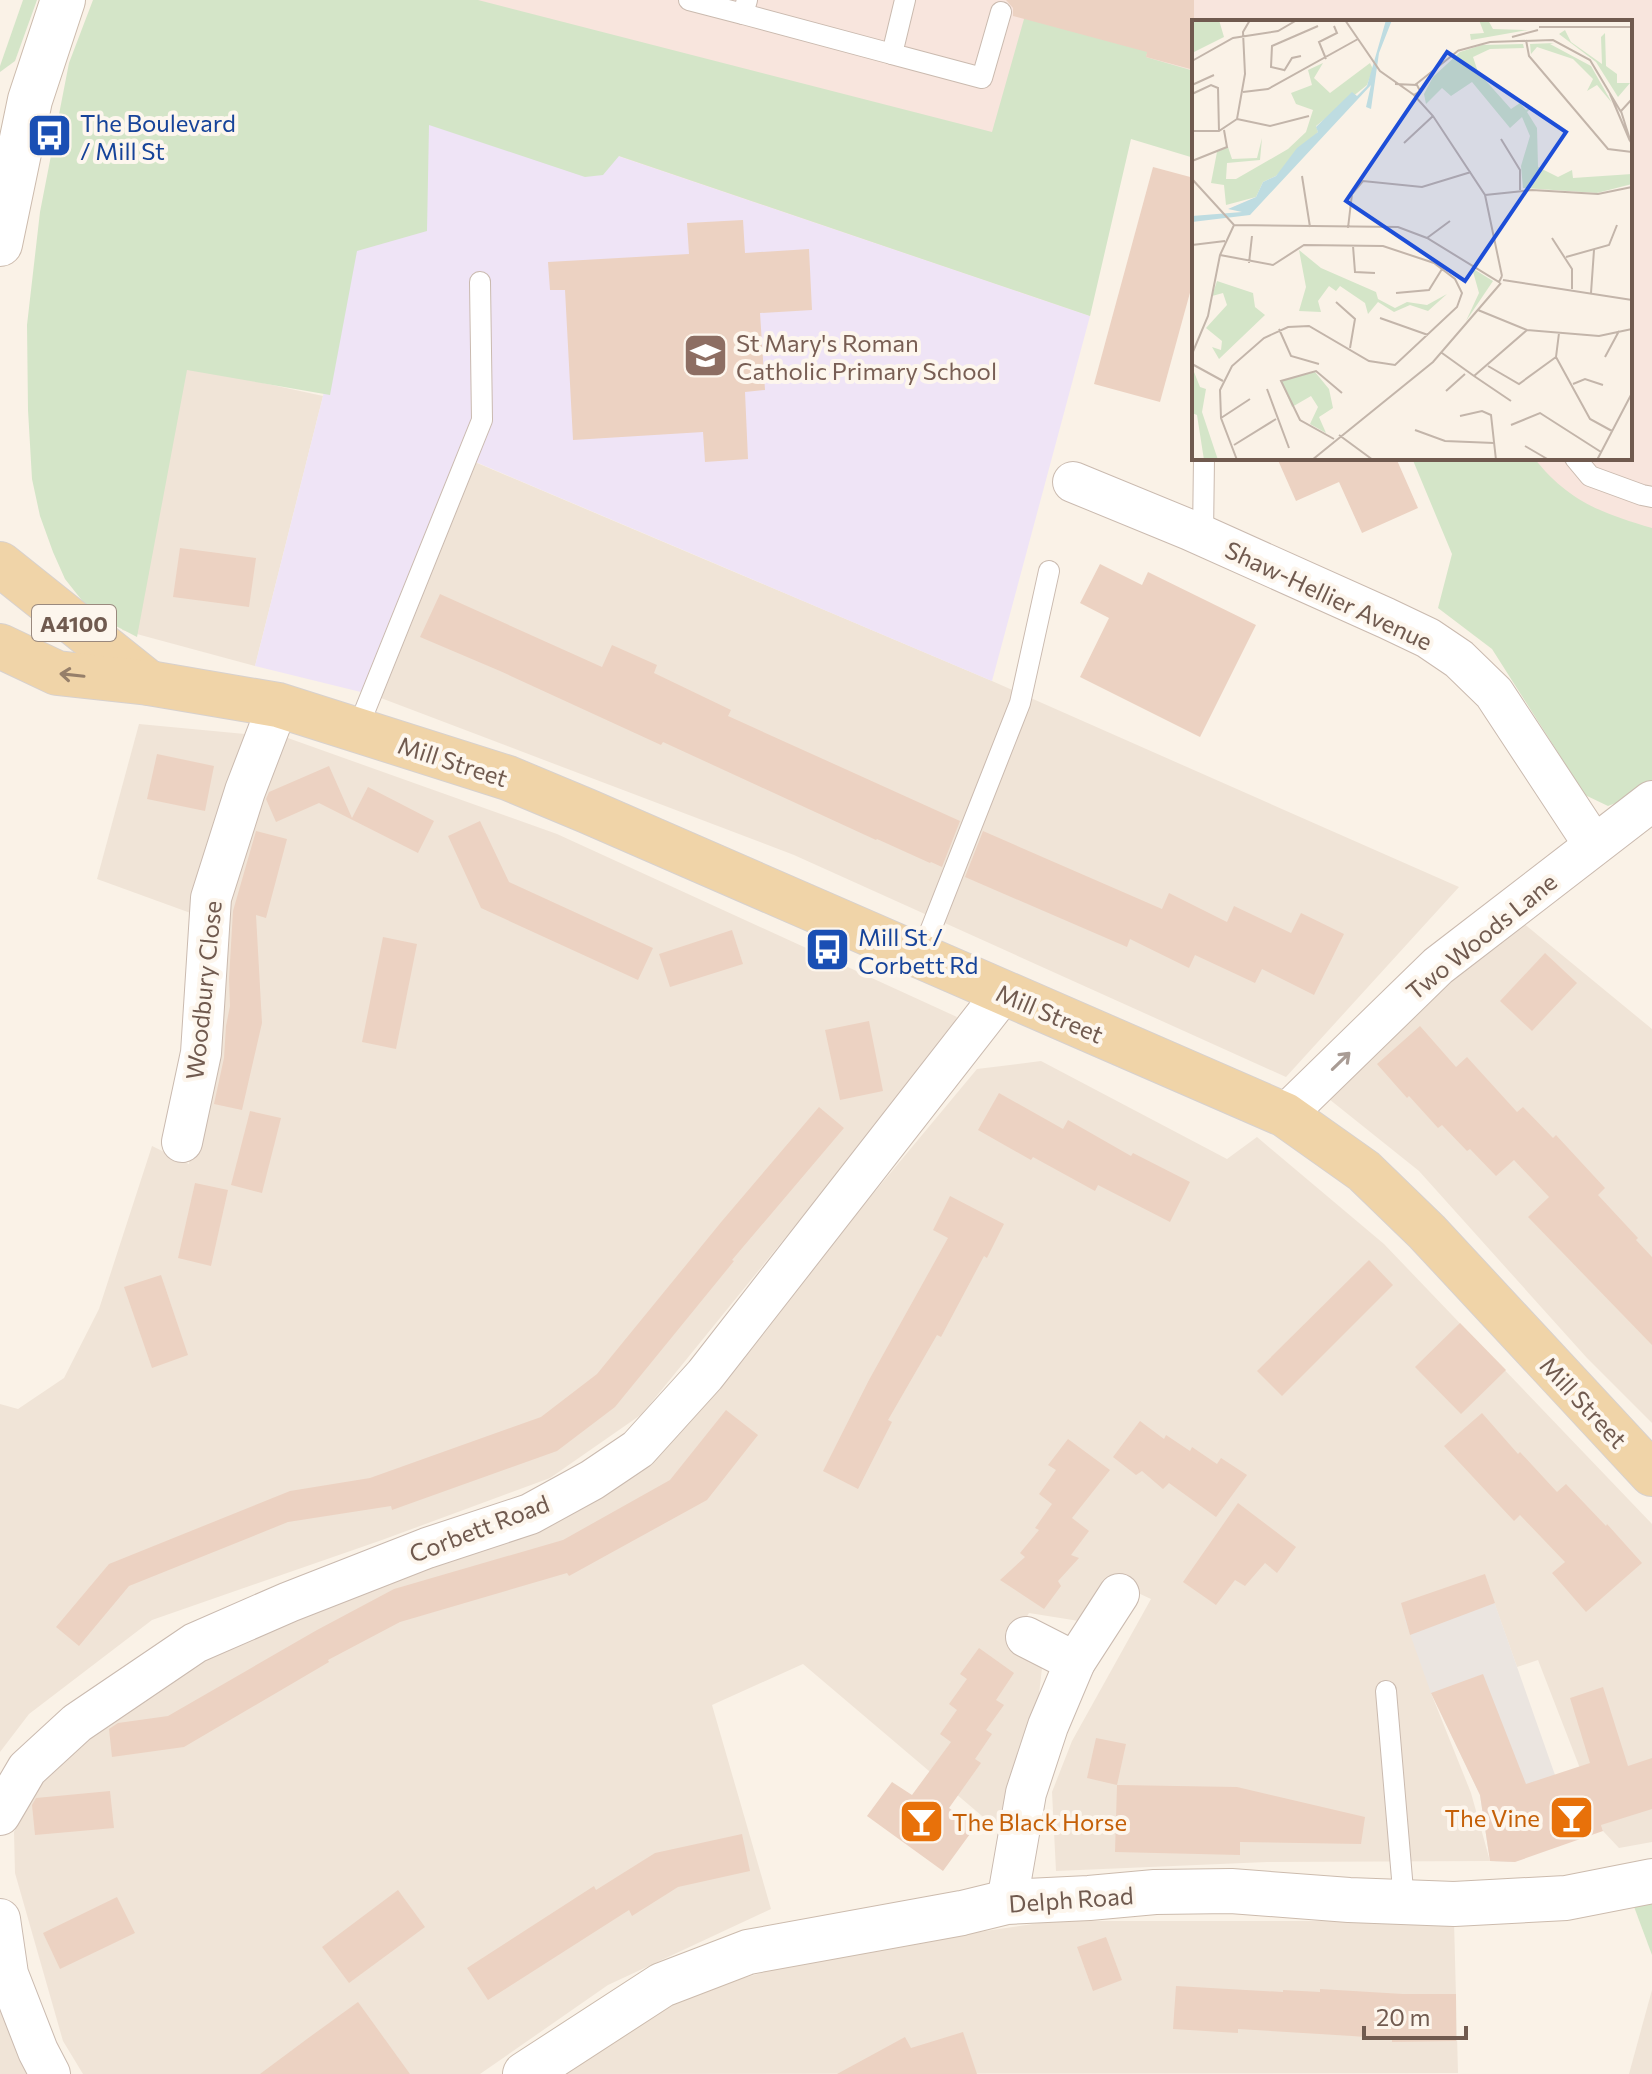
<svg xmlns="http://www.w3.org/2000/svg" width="1652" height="2074" font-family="Commissioner,sans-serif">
  <rect width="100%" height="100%" fill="#faf2e7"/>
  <!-- residential -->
  <g fill="#f0e4d7">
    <polygon points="166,362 323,396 255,666 122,630"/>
    <polygon points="470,460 992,681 1459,887 1286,1077 794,855 373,695"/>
    <polygon points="139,724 245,734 196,915 97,879"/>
    <polygon points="285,737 557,834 957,1017 950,1035 642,1414 550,1478 382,1540 152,1620 29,1714 0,1752 0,1404 18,1409 64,1378 99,1309 152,1146 189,1164 209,1062 225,902"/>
    <polygon points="1517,918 1652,1029 1652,1423 1587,1358 1419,1171 1319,1091"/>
    <polygon points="1041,1061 1227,1159 1257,1137 1384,1244 1652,1524 1652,1842 1619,1848 1603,1831 1588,1789 1538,1660 1517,1667 1489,1588 1431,1693 1471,1793 1490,1861 1267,1862 1056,1871 1052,1792 1072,1741 1151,1599 1110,1580 1079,1621 1029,1613 1009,1647 1042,1668 1036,1720 995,1827 803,1664 712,1705 771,1909 608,1985 480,2074 83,2074 63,2041 15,1873 14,1832 47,1774 111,1715 202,1652 653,1458 977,1069"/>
    <polygon points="1053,1921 1454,1921 1458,2073 561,2074 670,1999 828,1954"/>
    <polygon points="1652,1990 1652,2074 1629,2074"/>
    <polygon points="0,2003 30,2074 0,2074"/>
  </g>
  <!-- commercial -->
  <polygon fill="#f8e5dd" points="323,0 1652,0 1652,731 1431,458 1630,458 1630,22 1194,22 1194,139 1120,107 1090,316 618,156"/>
  <!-- industrial -->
  <polygon fill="#ebe5e0" points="1489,1587 1555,1775 1496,1808 1515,1862 1490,1861 1480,1795 1431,1693 1405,1620"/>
  <!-- education -->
  <polygon fill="#efe4f6" points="380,82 618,156 1090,316 992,681 471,460 373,695 255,666 323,396"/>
  <!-- green -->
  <g fill="#d4e5c8">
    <polygon points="23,0 37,0 15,61 0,72 0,66"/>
    <polygon points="93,0 478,0 992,132 1024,19 1162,0 1146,57 1194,71 1194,158 1131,139 1090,316 619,156 603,175 585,177 429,125 427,231 357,251 330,395 187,370 137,637 114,625 84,603 65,579 53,552 40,516 32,479 28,410 27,325 40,212 69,63"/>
    <path d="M1412 458H1534C1568 501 1601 513 1652 528V780L1626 799 1608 806 1585 795 1492 649 1438 608 1452 554Z"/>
    <polygon points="1652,1901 1652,1955 1633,1904"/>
  </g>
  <!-- building -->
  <g fill="#ecd2c2">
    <polygon points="1006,0 1194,0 1194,70 1146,57 1147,52 1013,16 1013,8"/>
    <polygon points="1153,167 1194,178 1194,278 1160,402 1094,384"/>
    <polygon points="743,220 745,253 809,249 812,310 760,313 765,390 745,392 748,459 705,462 703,432 573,440 565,290 550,290 548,262 689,254 687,223"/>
    <polygon points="1277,458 1396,458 1418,508 1362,533 1339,482 1296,501"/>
    <polygon points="180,548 256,558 249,607 173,597"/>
    <polygon points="1100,564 1142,585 1148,572 1256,625 1200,737 1080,677 1109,618 1080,603"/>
    <polygon points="440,594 602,667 612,645 657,665 654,673 731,710 728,716 960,821 942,867 931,862 930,863 877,839 876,840 663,742 661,745 500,671 420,637"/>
    <polygon points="157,754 214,766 205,811 147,799"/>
    <polygon points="329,766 352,818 368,787 434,821 418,853 319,803 276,822 266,799 269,792"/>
    <polygon points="480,821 509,882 653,948 638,980 481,908 448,836"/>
    <polygon points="256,831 287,839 266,918 256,915 262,1023 242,1110 214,1104 224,1058 226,1026 230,1006 229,979 233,911"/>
    <polygon points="983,831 1162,909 1169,893 1227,922 1234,906 1291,933 1301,913 1344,934 1314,995 1262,969 1255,983 1195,955 1189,968 1130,939 1127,947 965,877"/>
    <polygon points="732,930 743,964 670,987 659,954"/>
    <polygon points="383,937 417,944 396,1049 362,1042"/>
    <polygon points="1545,953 1577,983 1532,1031 1500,1001"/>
    <polygon points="869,1021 883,1091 840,1100 825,1030"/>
    <polygon points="1420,1026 1456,1067 1467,1057 1517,1112 1523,1107 1553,1138 1556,1135 1605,1188 1598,1195 1638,1238 1636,1240 1652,1257 1652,1345 1528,1217 1549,1197 1514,1160 1496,1176 1470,1149 1467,1151 1442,1125 1438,1128 1409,1096 1407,1098 1377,1064"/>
    <polygon points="999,1093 1063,1129 1068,1120 1131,1156 1133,1153 1190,1182 1170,1222 1098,1185 1095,1191 1033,1157 1031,1160 978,1130"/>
    <polygon points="819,1107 844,1128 732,1260 734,1261 615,1407 557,1451 392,1510 391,1506 288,1522 129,1586 79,1646 56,1627 109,1564 290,1491 370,1478 541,1417 597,1374 722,1221"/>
    <polygon points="250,1111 281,1118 262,1193 231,1185"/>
    <polygon points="195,1183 228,1190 211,1266 178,1258"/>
    <polygon points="950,1196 1004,1224 987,1258 984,1256 941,1337 937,1335 888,1420 892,1422 858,1489 823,1471 869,1380 948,1238 933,1230"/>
    <polygon points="1369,1260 1393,1285 1282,1396 1257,1371"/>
    <polygon points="161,1275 188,1355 152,1368 124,1287"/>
    <polygon points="1460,1323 1506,1370 1461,1414 1415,1367"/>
    <polygon points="726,1410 758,1435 707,1500 569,1576 567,1573 400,1622 328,1660 329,1662 184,1747 112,1757 109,1729 118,1723 168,1716 317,1630 394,1589 563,1540 670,1480"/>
    <polygon points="1482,1413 1518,1454 1520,1452 1557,1492 1566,1484 1606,1526 1607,1524 1642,1563 1586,1612 1552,1573 1565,1562 1520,1515 1514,1521 1444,1446"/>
    <polygon points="1140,1421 1164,1439 1166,1435 1190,1451 1192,1447 1217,1464 1221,1458 1247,1475 1216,1517 1169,1483 1163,1489 1142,1471 1136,1475 1113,1457"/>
    <polygon points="1068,1439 1110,1470 1072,1518 1089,1531 1071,1555 1079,1558 1058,1581 1061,1586 1044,1609 1000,1580 1025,1557 1020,1553 1039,1530 1035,1528 1052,1504 1039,1494 1056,1470 1048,1465"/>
    <polygon points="1238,1503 1296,1547 1277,1573 1265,1563 1245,1586 1235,1580 1216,1605 1183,1582"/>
    <polygon points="1485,1574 1495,1603 1410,1635 1401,1603"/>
    <polygon points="979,1648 1014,1673 996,1700 1004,1705 986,1730 992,1734 975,1759 981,1763 949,1808 975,1827 943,1871 867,1816 892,1782 912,1795 951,1742 940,1734 957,1710 949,1704 967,1679 960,1674"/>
    <polygon points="1483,1674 1526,1784 1590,1763 1570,1698 1603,1687 1628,1766 1652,1758 1652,1809 1601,1825 1603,1831 1515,1862 1490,1861 1480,1795 1431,1693"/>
    <polygon points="1096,1738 1126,1744 1117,1785 1087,1778"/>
    <polygon points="1117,1785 1237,1787 1365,1817 1361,1844 1240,1842 1240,1855 1115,1852"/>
    <polygon points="110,1791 114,1828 35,1835 32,1805 36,1798"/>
    <polygon points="742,1834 750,1871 678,1887 632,1916 629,1910 488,2000 467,1968 594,1886 596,1890 655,1853"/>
    <polygon points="398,1890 425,1927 349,1983 322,1947"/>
    <polygon points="117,1897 135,1933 60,1969 43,1933"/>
    <polygon points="1106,1937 1122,1980 1093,1991 1077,1947"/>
    <polygon points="1176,1986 1283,1992 1283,1990 1320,1992 1320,1989 1403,1994 1456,1994 1456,2041 1392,2042 1392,2039 1352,2036 1238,2029 1238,2033 1173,2029"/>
    <polygon points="358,2002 410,2074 260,2074 307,2039"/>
    <polygon points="963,2032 977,2074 837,2074 905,2037 911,2048"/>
  </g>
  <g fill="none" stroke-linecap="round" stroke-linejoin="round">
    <defs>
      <g id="lane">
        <polyline points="689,0 743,14"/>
        <polyline points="747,0 743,14 892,54"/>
        <polyline points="905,0 892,54 982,78 1001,12"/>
        <polyline points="1575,458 1590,476 1642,495 1652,497"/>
        <polyline points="1203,536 1204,458"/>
        <polyline points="357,730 482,420 480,282"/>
        <polyline points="920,957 1020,703 1049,571"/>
        <polyline points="1386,1691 1404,1902"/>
      </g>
      <g id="street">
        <polyline points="1073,482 1190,530 1386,618 1428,638 1459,659 1494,693 1594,845"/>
        <polyline points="1285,1115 1438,966 1652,801"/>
        <polyline points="182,1142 201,1053 211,898 245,791 278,705"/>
        <polyline points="1026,1637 1075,1662"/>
        <polyline points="0,1815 27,1769 77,1723 195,1643 289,1602 427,1548 530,1514 592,1480 638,1449 705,1375 1003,993"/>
        <polyline points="1007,1902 1026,1793 1048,1726 1075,1662 1119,1594"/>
        <polyline points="0,1919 8,1974 38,2051 50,2074"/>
      </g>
      <g id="secondary">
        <polyline points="0,244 30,100 63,0"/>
        <polyline points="525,2074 662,1985 748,1952 962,1913 1007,1902 1089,1898 1155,1892 1231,1891 1349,1900 1454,1904 1566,1898 1652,1881"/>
      </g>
      <g id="primary">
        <polyline points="0,564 149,683"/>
        <polyline points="0,646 57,673 149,683 278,705 508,778 587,811 1285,1115 1364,1171 1427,1232 1652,1474"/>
      </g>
    </defs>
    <!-- lane casing -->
    <use href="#lane" stroke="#cabaaf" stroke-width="22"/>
    <!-- street casing -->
    <use href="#street" stroke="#cabaaf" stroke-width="42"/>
    <!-- secondary casing -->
    <use href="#secondary" stroke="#ccbbad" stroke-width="46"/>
    <!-- primary casing -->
    <use href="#primary" stroke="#d7d1ce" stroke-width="46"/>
    <!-- lane -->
    <use href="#lane" stroke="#fff" stroke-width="20"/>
    <!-- street -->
    <use href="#street" stroke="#fff" stroke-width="40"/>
    <!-- secondary -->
    <use href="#secondary" stroke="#fff" stroke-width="44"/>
    <!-- primary -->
    <use href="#primary" stroke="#f0d4a8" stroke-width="44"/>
  </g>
  <!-- one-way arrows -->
  <defs><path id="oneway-shaft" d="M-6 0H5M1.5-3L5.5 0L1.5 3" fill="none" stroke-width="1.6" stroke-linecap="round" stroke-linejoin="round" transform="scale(2)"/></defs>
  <use stroke="#967f6a" href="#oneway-shaft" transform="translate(72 675) rotate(-174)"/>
  <use stroke="#a99c95" href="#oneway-shaft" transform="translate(1341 1061) rotate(-44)"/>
  <!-- icons -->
  <defs>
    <symbol id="bus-square" viewBox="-11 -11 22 22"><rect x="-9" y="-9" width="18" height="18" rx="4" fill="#1a4fb4" stroke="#fdf6ed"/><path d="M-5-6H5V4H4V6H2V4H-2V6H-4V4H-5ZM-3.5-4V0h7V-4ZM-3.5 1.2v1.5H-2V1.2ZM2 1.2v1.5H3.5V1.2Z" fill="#fff"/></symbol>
    <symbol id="school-square" viewBox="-11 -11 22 22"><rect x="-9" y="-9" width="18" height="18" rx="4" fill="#8d6e63" stroke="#fdf6ed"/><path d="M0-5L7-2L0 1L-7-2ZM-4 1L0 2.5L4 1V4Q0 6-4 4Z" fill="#fff"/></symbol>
    <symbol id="bar-square" viewBox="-11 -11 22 22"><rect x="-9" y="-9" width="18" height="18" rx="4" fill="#e8710a" stroke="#fdf6ed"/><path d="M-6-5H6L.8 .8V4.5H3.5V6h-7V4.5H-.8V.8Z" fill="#fff"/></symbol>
  </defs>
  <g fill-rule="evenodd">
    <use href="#bus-square" x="24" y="110" width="51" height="51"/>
    <use href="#school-square" x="680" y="330" width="51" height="51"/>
    <use href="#bus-square" x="802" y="924" width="51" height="51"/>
    <use href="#bar-square" x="1546" y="1792" width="51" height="51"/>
    <use href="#bar-square" x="896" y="1796" width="51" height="51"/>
  </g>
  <g text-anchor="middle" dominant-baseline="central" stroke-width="8" stroke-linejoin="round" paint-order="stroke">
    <!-- shield labels -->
    <rect fill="#fdf6ed" stroke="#9a897e" stroke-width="2" x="32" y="605" width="84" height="36" rx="6"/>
    <g font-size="22" font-weight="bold" fill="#705a4f">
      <text x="74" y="623">A4100</text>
    </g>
    <!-- transit labels -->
    <g font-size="24" fill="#164399" stroke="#fdf6ed" text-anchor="start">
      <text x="80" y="122">The Boulevard<tspan x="80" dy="28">/ Mill St</tspan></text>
      <text x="858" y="936">Mill St /<tspan x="858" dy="28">Corbett Rd</tspan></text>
    </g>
    <!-- education labels -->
    <g font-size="24" fill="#785e54" stroke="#fdf6ed" text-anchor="start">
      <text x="736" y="342">St Mary's Roman<tspan x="736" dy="28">Catholic Primary School</tspan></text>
    </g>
    <!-- street labels -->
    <g font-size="24" fill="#705a4f" stroke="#fdf6ed">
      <text transform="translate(1329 595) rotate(25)">Shaw-Hellier Avenue</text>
      <text transform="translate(453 761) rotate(18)">Mill Street</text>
      <text transform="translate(1481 936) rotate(-39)">Two Woods Lane</text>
      <text transform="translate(203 990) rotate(-84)">Woodbury Close</text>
      <text transform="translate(1050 1013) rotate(23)">Mill Street</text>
      <text transform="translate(1584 1402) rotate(47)">Mill Street</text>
      <text transform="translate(479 1528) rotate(-21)">Corbett Road</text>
      <text transform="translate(1071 1899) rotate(-4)">Delph Road</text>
    </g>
    <!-- food labels -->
    <g font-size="24" fill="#c56008" stroke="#fdf6ed" text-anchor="end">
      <text x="1540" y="1817">The Vine</text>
      <text x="952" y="1821" text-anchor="start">The Black Horse</text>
    </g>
  </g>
  <!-- overview -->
  <g transform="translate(1192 20)">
    <rect width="440" height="440" fill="#faf2e7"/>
    <path d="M0 0H27L32 17 0 33ZM287 0H296L301 9 336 10 279 20 278 14 292 13ZM373 10 379 22 410 44 409 17 413 13 414 46 425 54V63H438L426 77 404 42 367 14ZM362 23 358 24 399 46 420 83 405 65 395 71 401 59 381 39 345 27 339 34 338 24ZM331 24 332 28 298 29 281 37 286 52 319 89 328 83 334 90 341 86 335 92 345 108 346 147 366 157 380 150 381 158 440 154V164L405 173 331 168 329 146 338 116 330 97 318 108 280 62 259 76 250 68 234 84 232 74 241 57 268 32 290 25ZM131 43 122 58 138 73 178 43 181 49 175 65 124 106 126 112 84 156 71 162 64 177 34 185 32 165 19 163 25 132 36 127 40 139 65 138 70 118 68 140 35 143 34 159H44L96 129 114 112 121 90 104 84 99 73 120 65 116 50ZM107 230 129 248 184 272 186 279 203 288 215 282 235 285 255 274 236 291 218 285 202 292 186 282 176 294 173 283 148 266 144 271 137 266 126 281 129 292 107 291 114 267ZM280 248 301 261 274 301 287 273ZM25 261 61 273 63 287 73 295 27 339 20 327 29 330 30 321 14 308 35 285 31 273 20 276ZM0 347 8 367 14 369 10 392 26 440H12L5 395 0 393ZM123 352 137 369 141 388 127 397 134 413 118 404 126 387 119 376 100 387 89 361Z" fill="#d4e5c8"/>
    <path d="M194 0H200L187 33 179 89 174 87 179 65 58 195 0 202V196L50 192 36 189 64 177 71 162 84 156 105 128 126 112 124 107 160 72 165 76 175 66Z" fill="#bedce1"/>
    <path fill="none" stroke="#c3b5aa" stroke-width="2" d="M153 0 188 51 222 75 241 96 293 175 310 256M347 7H440M320 17 346 10M334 20 337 36 416 129 440 132M265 31 298 22 361 20 398 40 429 92M134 39 127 22 145 13 142 6M0 41 41 18 86 11 105 0M92 50 79 47 80 26 126 6M92 51 100 38 109 36M203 64 225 65 228 71 222 75M0 65 22 55M223 65 267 30M51 72 76 69 166 19M0 74 19 65 26 68 27 111M418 74 438 121M440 79 429 91 440 126M45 99 78 106 117 96M0 111H27L45 99 53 54 51 12 58 0M309 119 328 150V170M212 123 241 96M0 141 35 127 32 110M110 156 118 207M0 159 42 205 206 207 235 218 307 262 310 256M293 175 340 170 406 174 440 167M156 208 160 174 171 161 230 167 279 152M235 218 258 201M360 218 380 249V269M0 225 33 221M161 226 163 252 183 253M28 235 81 245 112 225 191 226 242 243 263 259 270 273 265 287 203 345 177 341 117 306 96 307 72 318 40 346 28 370 29 398 45 440M374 237 417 225 425 205M57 243 60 216M311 260 440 280M204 273 237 270 250 249M399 273 402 230M144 282 163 299 158 328M286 290 335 310M188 298 236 315M87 309 99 336 127 344M250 333 282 356M0 334 16 296 28 235 42 205M364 337 398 399 420 411M364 337 367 313M413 337 427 311M0 344 31 361M296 346 327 364 364 337M282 356 335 310 407 316 440 309M282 356 319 381M381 364 393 359 411 365M75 369 97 428M254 371 273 354M268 396 290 391 299 395 304 440M29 398 58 379M319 405 348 393 409 432M223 410 253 421 302 423M147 415 181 440M142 419 108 400 89 361 124 351 150 373M42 425 84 399M333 426 357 440M120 440 241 342 309 263M405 440 440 373"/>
    <path fill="#1d4ed8" fill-opacity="0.15" stroke="#1d4ed8" stroke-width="4" d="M255 32 374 112 273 261 154 181Z"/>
    <rect width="440" height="440" fill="none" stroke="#705a4f" stroke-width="4"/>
  </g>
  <!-- scale -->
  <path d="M1364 2026v12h102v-12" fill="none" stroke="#705a4f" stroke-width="4"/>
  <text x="1376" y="2026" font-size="24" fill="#705a4f" stroke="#fdf6ed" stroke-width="6" paint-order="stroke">20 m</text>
</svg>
